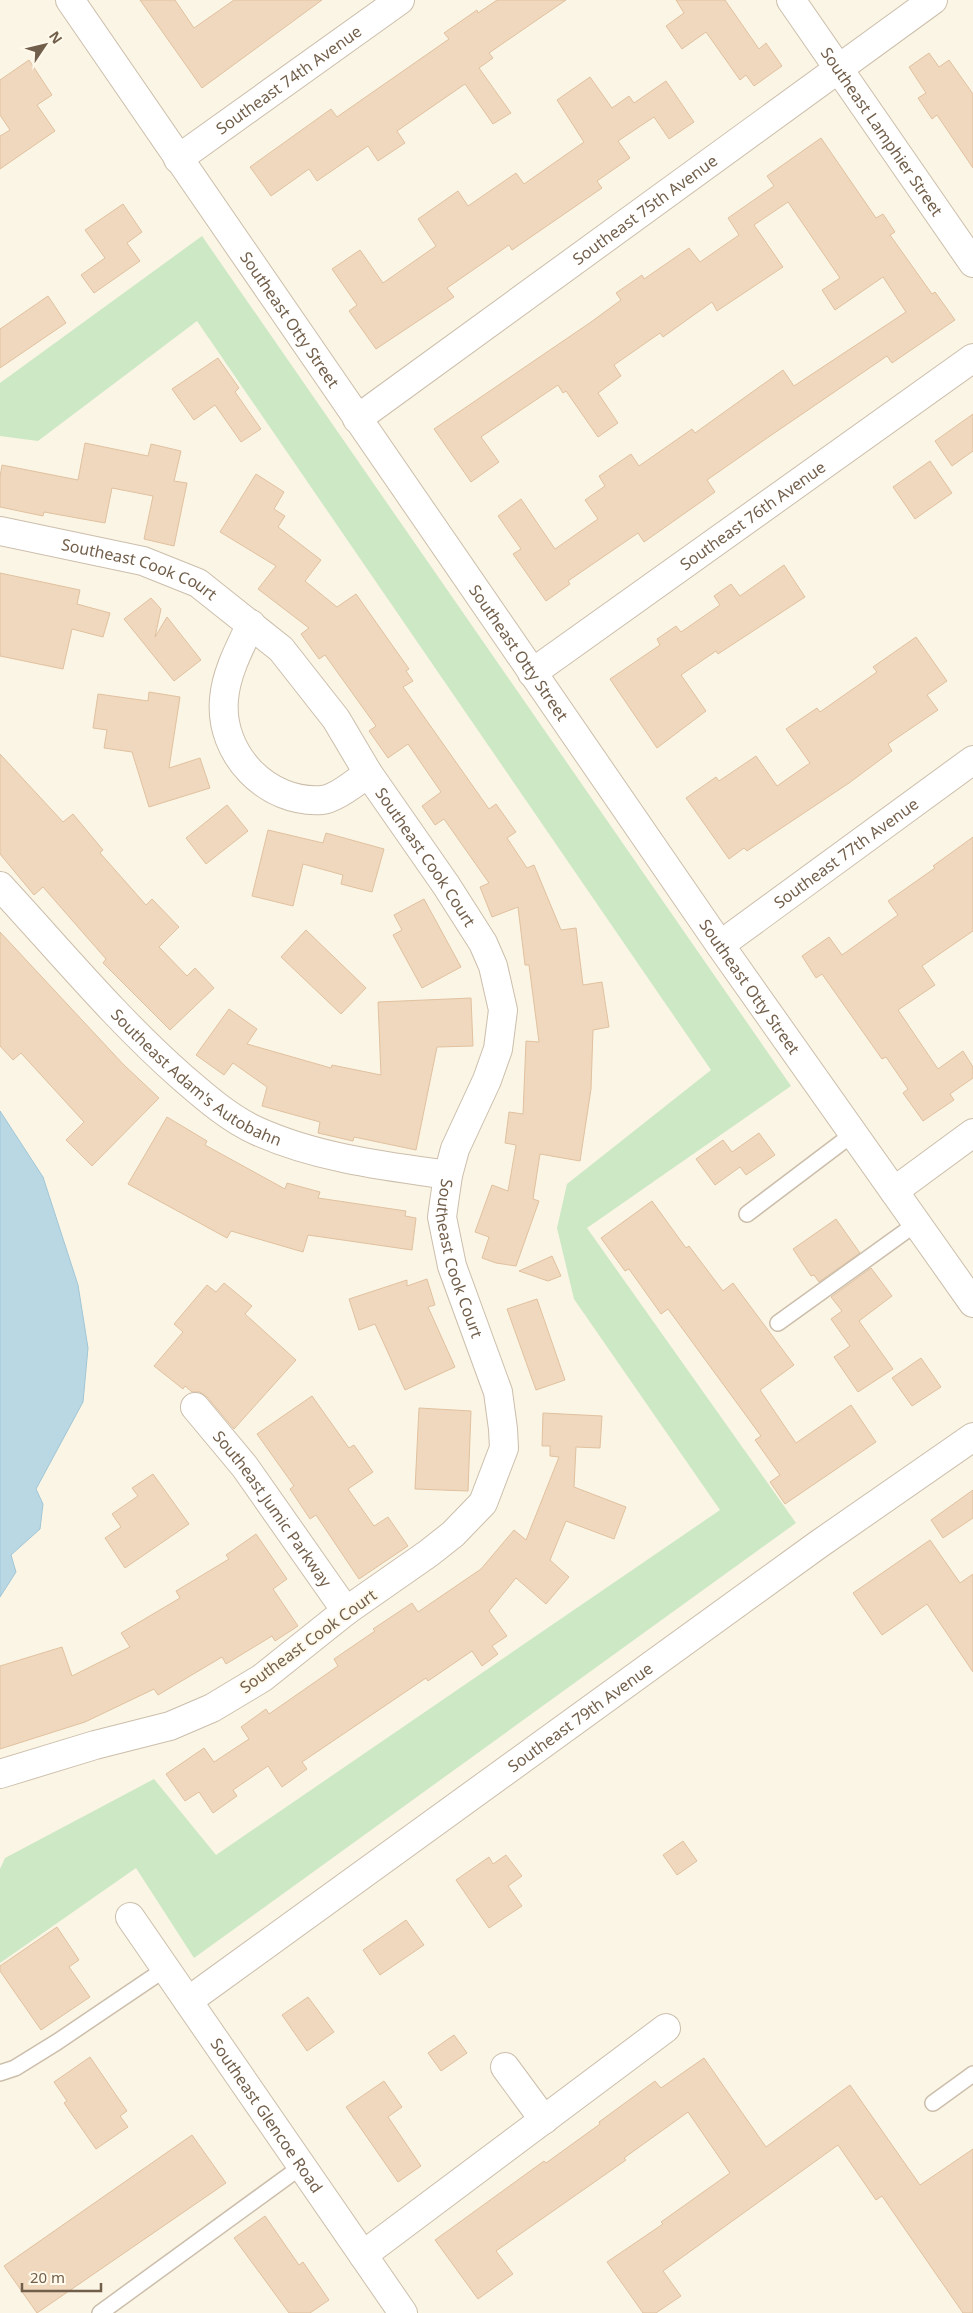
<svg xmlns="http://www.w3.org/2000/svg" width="973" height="2313" font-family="'Noto Sans',sans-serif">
  <rect width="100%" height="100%" fill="#fbf5e5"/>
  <!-- green -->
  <polygon fill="#cde8c4" points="202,236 791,1086 587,1228 796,1523 194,1958 136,1868 0,1963 0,1869 5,1858 154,1779 216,1855 720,1510 574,1299 557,1228 567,1184 711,1070 197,321 38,441 0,436 0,383"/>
  <!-- water -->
  <polygon fill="#bad8e4" stroke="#a1c6d5" points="0,1111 43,1177 78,1285 88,1348 83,1402 36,1489 43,1504 40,1529 11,1555 16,1572 0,1597"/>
  <!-- building -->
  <g fill="#efd8bd" stroke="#e1c19f">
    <polygon points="140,0 175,0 194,28 234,0 322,0 202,88"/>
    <polygon points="497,0 566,0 489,53 493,58 479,68 511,113 493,124 465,84 397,131 405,143 378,161 368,146 317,181 309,169 271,196 250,167 331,109 337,117 449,39 444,33 477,10 478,13"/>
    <polygon points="676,0 725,0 759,49 766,43 782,66 754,86 746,75 740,80 706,32 682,49 666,26 684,13"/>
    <polygon points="929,53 939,67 949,60 973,94 973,168 937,115 932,119 918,98 926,93 909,67"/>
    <polygon points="29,60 52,95 37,105 55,131 0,169 0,136 10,130 0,115 0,80"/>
    <polygon points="590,77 612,108 629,96 634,103 666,81 694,122 669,139 654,117 618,141 630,158 597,181 602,188 512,250 509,245 447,288 454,297 376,349 349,311 357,305 332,269 360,250 383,283 436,246 418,219 458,191 468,206 516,173 524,184 584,142 557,100"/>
    <polygon points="821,138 876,218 883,214 895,232 890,235 932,294 935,292 955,320 892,363 887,356 770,436 707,480 715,492 644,542 638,533 568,581 570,584 546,601 513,554 521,549 498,516 521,499 555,549 598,519 585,500 605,486 599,476 631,454 639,466 692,429 695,433 783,370 794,386 906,312 883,277 835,310 822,290 840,278 788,202 754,225 783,267 717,311 712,302 663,337 660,333 614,365 621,376 598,393 618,423 598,437 566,391 563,393 558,385 481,437 499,462 471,482 434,429 591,322 621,300 616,293 642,275 644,279 689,248 700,262 739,235 728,218 774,186 767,176"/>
    <polygon points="123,204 142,232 127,243 140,261 94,293 81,275 105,258 85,230"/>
    <polygon points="48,296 66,323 0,368 0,329"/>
    <polygon points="218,358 239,388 235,392 261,429 241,442 215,405 194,420 172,389"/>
    <polygon points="973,414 973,451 952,466 935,441"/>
    <polygon points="85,443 148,456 151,444 181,451 174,481 187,483 174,546 144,539 153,496 112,488 105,523 44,512 43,516 0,507 0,477 2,465 78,480"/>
    <polygon points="930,461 952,493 915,519 893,487"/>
    <polygon points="256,474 284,492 274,509 285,516 278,527 321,560 305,581 337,607 356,594 409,669 406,671 413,681 403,687 489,809 496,804 516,832 507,838 527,868 534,865 561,930 576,928 583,985 602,982 609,1027 593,1030 591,1089 580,1161 540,1154 533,1199 539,1201 516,1266 496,1263 482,1258 489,1237 475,1232 492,1185 508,1191 516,1145 505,1143 509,1112 523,1114 526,1041 539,1042 529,965 525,965 518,907 492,917 480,887 489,883 444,819 435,825 422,806 441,792 408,744 388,758 369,731 376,726 325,655 319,659 301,634 309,628 258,589 276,566 220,532"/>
    <polygon points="784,565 805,597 718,654 716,651 681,675 706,711 657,748 610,679 660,645 657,639 676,626 681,632 720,605 714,596 731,584 740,596"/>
    <polygon points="0,573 80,590 77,604 110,613 103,637 72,629 63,669 0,656"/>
    <polygon points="151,598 161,609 155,637 167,617 201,660 174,681 124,619"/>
    <polygon points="916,637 947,681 927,695 938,710 888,744 892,751 849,783 747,851 744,848 729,859 686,798 716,777 719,781 756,756 777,786 810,763 786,729 817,708 820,712 877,672 873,667"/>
    <polygon points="149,692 180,697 169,768 200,758 210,788 149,807 132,752 104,748 107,730 93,728 98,694 148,701"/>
    <polygon points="0,754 63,822 73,814 103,850 100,853 146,905 152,899 179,927 159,947 187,976 195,968 214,988 170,1030 103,963 106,959 43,887 34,895 0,854"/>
    <polygon points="227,805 248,831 206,864 186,838"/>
    <polygon points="268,830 323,843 326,833 384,849 372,892 341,884 343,875 303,864 293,906 252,896"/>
    <polygon points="973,837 973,931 922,966 935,985 898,1010 938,1069 963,1051 973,1067 973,1078 950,1094 954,1100 923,1121 903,1093 908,1089 886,1057 882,1059 822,974 816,978 802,956 829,937 842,955 898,915 888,901 935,868 933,866"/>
    <polygon points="424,899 461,967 422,988 393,935 402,930 394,915"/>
    <polygon points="306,930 366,988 341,1014 281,957"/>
    <polygon points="0,932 123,1064 159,1098 92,1166 66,1140 84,1122 21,1053 13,1060 0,1046"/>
    <polygon points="471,998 473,1046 437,1047 416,1150 354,1137 353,1141 318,1133 320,1122 262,1106 267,1087 233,1063 224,1075 196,1055 229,1009 257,1029 247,1044 331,1068 332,1065 381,1075 378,1002"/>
    <polygon points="167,1117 207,1141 205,1145 285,1189 287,1183 320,1192 318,1198 406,1211 405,1216 416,1218 412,1250 308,1235 303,1252 231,1231 227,1238 128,1184"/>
    <polygon points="759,1133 775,1155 746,1175 740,1167 715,1185 696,1159 723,1140 732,1152"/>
    <polygon points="652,1201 686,1248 689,1246 723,1291 733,1283 794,1365 760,1390 796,1443 851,1405 876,1442 785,1504 770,1482 780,1475 755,1440 761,1436 668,1309 661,1314 629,1269 625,1271 601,1238"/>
    <polygon points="836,1219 860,1253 819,1282 814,1275 811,1276 793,1249"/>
    <polygon points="552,1256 561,1276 548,1281 519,1271"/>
    <polygon points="871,1268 892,1296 859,1321 893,1369 858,1392 834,1357 850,1346 831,1319 842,1311 831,1297"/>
    <polygon points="427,1279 435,1305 428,1307 455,1367 405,1390 375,1324 359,1330 349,1299 407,1280 407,1286"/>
    <polygon points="224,1283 252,1306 245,1314 296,1360 234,1429 207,1397 200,1392 192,1392 185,1386 183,1389 154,1366 183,1332 174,1324 207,1285 216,1292"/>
    <polygon points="537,1299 565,1380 536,1390 507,1309"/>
    <polygon points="921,1358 941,1387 912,1406 892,1378"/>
    <polygon points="312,1396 349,1448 354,1445 373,1472 348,1489 374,1526 388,1517 408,1546 359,1579 316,1515 310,1519 290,1489 294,1486 257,1434"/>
    <polygon points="419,1408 471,1411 468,1491 415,1489"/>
    <polygon points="543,1413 602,1416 600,1448 576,1447 574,1487 626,1507 614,1539 566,1521 550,1560 569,1577 546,1604 516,1578 489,1611 507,1636 492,1646 498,1654 482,1666 472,1651 428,1681 426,1678 302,1762 307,1769 282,1787 268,1766 233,1790 237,1796 213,1813 199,1792 185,1801 166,1774 204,1748 214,1762 249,1739 241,1727 266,1709 269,1714 338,1666 334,1659 375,1631 373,1629 412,1603 418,1612 481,1569 514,1530 526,1540 559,1457 550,1456 550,1446 542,1446"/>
    <polygon points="153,1474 189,1524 125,1568 105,1538 121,1527 112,1514 138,1496 132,1488"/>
    <polygon points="973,1490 973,1518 943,1538 931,1520"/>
    <polygon points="256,1534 287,1579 273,1589 298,1626 275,1641 272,1636 226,1664 222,1657 158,1695 154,1689 85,1722 0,1749 0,1666 62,1647 72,1676 130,1647 121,1633 180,1598 176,1591 229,1559 226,1555"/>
    <polygon points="930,1540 960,1583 973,1574 973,1672 927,1604 882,1635 853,1593"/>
    <polygon points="683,1841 697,1861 677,1875 663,1855"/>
    <polygon points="506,1855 522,1876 508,1886 522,1906 489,1928 456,1880 489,1857 493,1864"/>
    <polygon points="406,1920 424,1945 380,1975 363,1950"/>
    <polygon points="57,1927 79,1960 69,1967 90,1997 41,2030 0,1971 0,1966"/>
    <polygon points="308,1997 334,2032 307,2051 282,2015"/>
    <polygon points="454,2035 467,2053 441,2071 428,2053"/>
    <polygon points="90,2057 127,2111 120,2116 128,2127 96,2149 64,2103 67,2101 54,2082"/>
    <polygon points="704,2058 766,2147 850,2085 920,2185 973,2149 973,2313 963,2313 882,2196 876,2200 838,2145 663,2271 681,2296 656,2313 643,2313 607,2262 663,2224 661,2222 730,2173 688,2112 624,2158 626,2160 496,2251 513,2274 478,2299 435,2240 544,2161 546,2163 600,2124 599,2122 655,2081 661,2088"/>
    <polygon points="384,2081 402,2107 388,2117 421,2166 398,2182 346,2107"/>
    <polygon points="192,2135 226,2183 37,2313 4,2266"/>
    <polygon points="265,2216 299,2265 303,2262 329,2300 310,2313 289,2313 234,2238"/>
  </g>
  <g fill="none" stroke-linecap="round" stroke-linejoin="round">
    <defs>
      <g id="service">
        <polyline points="747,1214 854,1133"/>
        <polyline points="778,1323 917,1223"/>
        <polyline points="0,2073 15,2068 57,2042 165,1969"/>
        <polyline points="933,2103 973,2074"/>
        <polyline points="100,2313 302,2166"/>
      </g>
      <g id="minor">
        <path id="s1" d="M70 0 720 945 973 1303"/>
        <path id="s2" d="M791 0 973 263"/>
        <path id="s3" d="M178 159 400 0"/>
        <path id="s4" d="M357 419 933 0"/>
        <path id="s5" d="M0 531 143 561 198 583 281 649 336 719 368 773 446 885 483 943 493 966 503 1010 498 1049 487 1080 455 1149 448 1175 442 1217 452 1266 498 1392 503 1429 504 1448 483 1503 453 1534 429 1553 346 1611 262 1678 212 1708 170 1726 95 1745 0 1774"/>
        <path d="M251 624C240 647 226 673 224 699 219 754 267 804 322 800 335 799 358 781 368 773"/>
        <path id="s6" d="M532 673 973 358"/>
        <path id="s7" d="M0 886C60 951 117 1020 183 1078 205 1097 230 1119 257 1131 317 1158 384 1166 448 1175"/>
        <path id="s8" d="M720 945 973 760"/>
        <polyline points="894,1191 973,1133"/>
        <path id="s9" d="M195 1407 245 1467 346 1611"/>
        <path id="s10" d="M130 1917 403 2313"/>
        <path id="s11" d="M188 2001 819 1544 973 1437"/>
        <polyline points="505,2067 544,2120"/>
        <polyline points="363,2255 666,2028"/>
      </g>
    </defs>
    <!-- service casing -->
    <use href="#service" stroke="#ccbeab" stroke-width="18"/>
    <!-- minor casing -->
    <use href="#minor" stroke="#ccbeab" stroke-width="30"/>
    <!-- service -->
    <use href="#service" stroke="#fff" stroke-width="15"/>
    <!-- minor -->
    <use href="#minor" stroke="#fff" stroke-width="28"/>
  </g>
  <g text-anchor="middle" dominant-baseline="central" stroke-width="4" stroke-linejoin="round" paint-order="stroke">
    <!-- street labels -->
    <g font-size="16" fill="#725f4b" stroke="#fef9ea">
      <text stroke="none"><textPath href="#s3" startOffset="136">Southeast 74th Avenue</textPath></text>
      <text stroke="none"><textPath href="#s2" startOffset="160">Southeast Lamphier Street</textPath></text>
      <text stroke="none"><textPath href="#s4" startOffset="356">Southeast 75th Avenue</textPath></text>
      <text stroke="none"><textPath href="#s1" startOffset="388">Southeast Otty Street</textPath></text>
      <text stroke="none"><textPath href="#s6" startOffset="271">Southeast 76th Avenue</textPath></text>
      <text stroke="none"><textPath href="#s5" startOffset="145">Southeast Cook Court</textPath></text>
      <text stroke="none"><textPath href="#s1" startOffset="792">Southeast Otty Street</textPath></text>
      <text stroke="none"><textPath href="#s8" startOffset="156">Southeast 77th Avenue</textPath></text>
      <text stroke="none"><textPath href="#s5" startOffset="565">Southeast Cook Court</textPath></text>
      <text stroke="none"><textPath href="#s1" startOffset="1198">Southeast Otty Street</textPath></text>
      <text stroke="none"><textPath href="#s7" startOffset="276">Southeast Adam's Autobahn</textPath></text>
      <text stroke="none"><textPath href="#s5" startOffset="1000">Southeast Cook Court</textPath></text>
      <text stroke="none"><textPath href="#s9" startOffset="128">Southeast Jumic Parkway</textPath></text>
      <text transform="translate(308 1641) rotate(-36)">Southeast Cook Court</text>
      <text stroke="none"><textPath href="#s11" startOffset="484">Southeast 79th Avenue</textPath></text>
      <text stroke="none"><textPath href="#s10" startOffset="241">Southeast Glencoe Road</textPath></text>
    </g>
  </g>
  <!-- north arrow -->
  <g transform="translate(45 45) rotate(55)" stroke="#fef9ea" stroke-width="4" paint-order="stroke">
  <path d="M0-4L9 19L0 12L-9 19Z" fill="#725f4b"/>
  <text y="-8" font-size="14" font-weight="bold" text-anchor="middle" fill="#725f4b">N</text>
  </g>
  <!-- scale -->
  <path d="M22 2283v8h79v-8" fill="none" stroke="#725f4b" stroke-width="2.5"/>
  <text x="30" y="2283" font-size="15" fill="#725f4b" stroke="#fef9ea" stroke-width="4" paint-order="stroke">20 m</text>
</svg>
